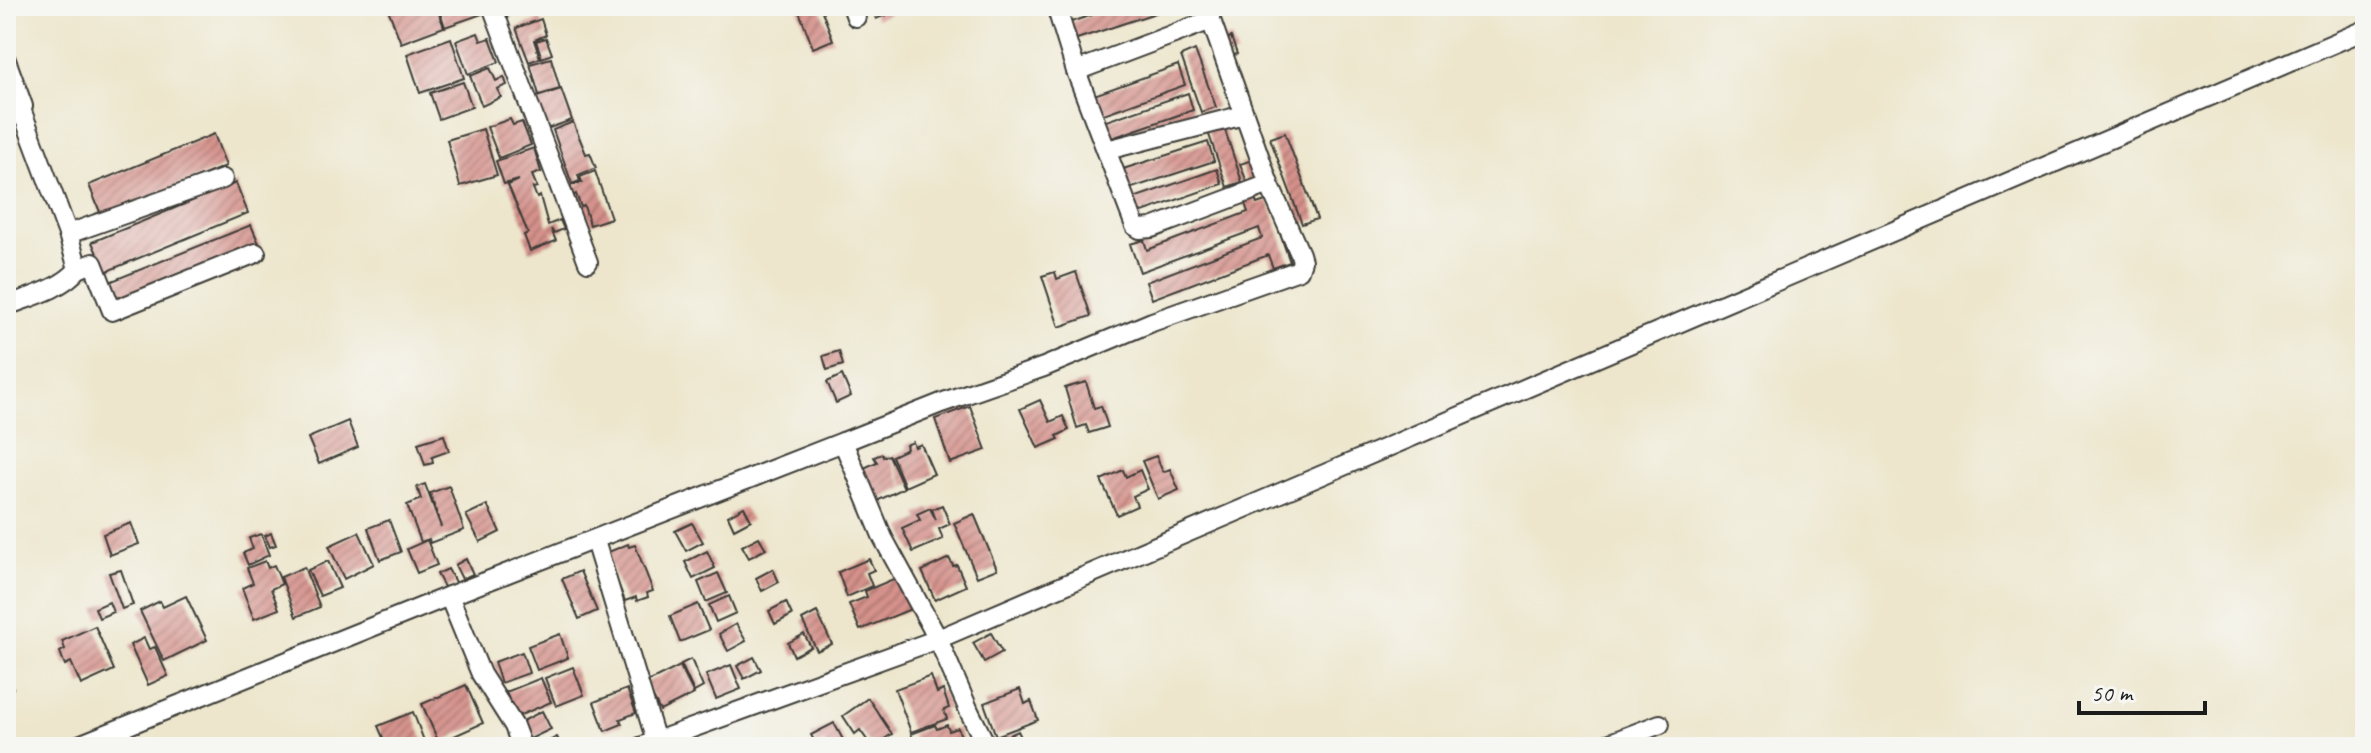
<svg xmlns="http://www.w3.org/2000/svg" width="2371" height="753" font-family="Caveat,sans-serif">
  <defs>
    <pattern id="building-hatch" width="6" height="6" patternUnits="userSpaceOnUse" patternTransform="scale(2)"><rect width="6" height="6" fill="#d5918b"/><path d="M-1 1l2-2M0 6l6-6M5 7l2-2" fill="none" stroke="#ac7671"/></pattern>
  </defs>
  <rect width="100%" height="100%" fill="#f6f6f2"/>
  <filter id="ink" filterUnits="userSpaceOnUse"><feTurbulence type="fractalNoise" baseFrequency=".0125" numOctaves="2"/><feDisplacementMap in="SourceGraphic" scale="16" xChannelSelector="R" yChannelSelector="G"/><feConvolveMatrix kernelMatrix="1 2 1 2 8 2 1 2 1" color-interpolation-filters="sRGB"/></filter>
  <filter id="wash" filterUnits="userSpaceOnUse"><feTurbulence type="fractalNoise" baseFrequency=".006" numOctaves="4" result="noise"/><feDisplacementMap in="SourceGraphic" scale="32" xChannelSelector="R" yChannelSelector="G"/><feGaussianBlur stdDeviation="1.8" result="paint"/><feColorMatrix in="noise" values="0 0 0 0 0 0 0 0 0 0 0 0 0 0 0 0 0 1.4 0 .05"/><feComposite in="paint" operator="in"/></filter>
  <g filter="url(#wash)">
    <rect width="100%" height="100%" fill="#ede6cc"/>
    <g id="blocks">
      <!-- building -->
      <g fill="url(#building-hatch)">
        <polygon points="397,6 436,6 444,27 401,43 388,9"/>
        <polygon points="438,6 479,6 482,14 445,27"/>
        <polygon points="505,6 535,6 508,16"/>
        <polygon points="797,6 820,6 833,40 813,48"/>
        <polygon points="871,6 897,6 898,10 876,19"/>
        <polygon points="1062,6 1092,6 1092,7 1065,16"/>
        <polygon points="1118,6 1156,6 1158,12 1074,40 1068,23"/>
        <polygon points="541,19 546,35 534,40 540,58 529,62 516,28"/>
        <polygon points="478,33 481,41 490,38 499,62 468,74 456,41"/>
        <polygon points="1231,37 1237,54 1225,58 1219,41"/>
        <polygon points="451,38 464,78 420,93 407,54"/>
        <polygon points="546,38 552,54 542,58 536,41"/>
        <polygon points="1195,50 1216,107 1201,112 1181,56"/>
        <polygon points="551,58 560,89 539,95 530,64"/>
        <polygon points="1178,65 1185,85 1101,115 1094,95"/>
        <polygon points="490,68 496,81 504,77 507,85 497,89 501,97 482,106 470,76"/>
        <polygon points="463,82 472,107 439,119 430,93"/>
        <polygon points="561,89 572,120 541,131 531,99"/>
        <polygon points="1188,93 1193,110 1109,139 1103,122"/>
        <polygon points="510,119 513,125 522,122 531,145 499,158 487,127"/>
        <polygon points="573,122 586,154 590,153 596,168 578,175 580,181 572,184 553,130"/>
        <polygon points="1223,124 1242,182 1227,187 1207,129"/>
        <polygon points="483,129 497,175 460,186 447,140"/>
        <polygon points="1285,133 1317,219 1302,224 1270,138"/>
        <polygon points="214,134 226,166 102,217 89,185"/>
        <polygon points="1208,142 1214,161 1126,190 1120,170"/>
        <polygon points="534,148 541,172 532,175 537,187 533,188 537,198 540,196 548,225 560,220 564,229 554,233 551,229 556,241 530,251 524,235 528,233 508,185 519,180 504,184 496,161"/>
        <polygon points="1252,160 1258,178 1247,182 1240,164"/>
        <polygon points="1217,169 1222,184 1134,215 1128,200"/>
        <polygon points="595,171 611,218 590,225 584,206 581,207 576,194 573,196 570,186 582,182 580,177"/>
        <polygon points="236,183 248,213 105,272 92,242"/>
        <polygon points="1254,197 1257,204 1268,200 1290,262 1273,268 1268,255 1152,299 1146,282 1262,238 1259,228 1140,272 1130,244 1144,240 1147,250 1248,212 1244,201"/>
        <polygon points="251,225 264,255 119,314 107,283"/>
        <polygon points="1055,272 1057,279 1076,272 1091,316 1059,327 1042,276"/>
        <polygon points="839,351 843,365 827,370 823,356"/>
        <polygon points="842,375 851,396 836,403 827,382"/>
        <polygon points="1086,382 1094,408 1101,406 1108,427 1089,433 1086,425 1077,428 1065,388"/>
        <polygon points="1040,400 1050,422 1063,416 1069,430 1057,436 1059,439 1038,448 1020,409"/>
        <polygon points="970,406 986,450 950,463 935,419"/>
        <polygon points="348,421 358,447 319,464 308,438"/>
        <polygon points="444,435 449,451 432,457 433,463 425,465 418,443"/>
        <polygon points="913,442 915,447 921,444 934,474 905,487 892,456 907,449 906,445"/>
        <polygon points="882,454 883,457 889,455 904,488 877,501 862,469 877,462 874,457"/>
        <polygon points="1156,456 1163,472 1170,469 1179,490 1158,499 1142,461"/>
        <polygon points="1123,470 1126,477 1140,470 1148,489 1133,496 1137,506 1117,515 1101,480"/>
        <polygon points="425,484 441,527 430,493 449,486 464,530 430,543 429,539 421,542 407,505 421,499 417,487"/>
        <polygon points="487,505 500,532 480,542 466,515"/>
        <polygon points="942,505 950,524 939,529 943,539 913,552 902,528 920,520 917,514 930,508 936,520 932,509"/>
        <polygon points="744,507 751,520 734,529 728,516"/>
        <polygon points="974,514 997,569 977,577 954,523"/>
        <polygon points="389,520 401,552 380,560 368,528"/>
        <polygon points="131,523 139,544 110,555 103,534"/>
        <polygon points="692,523 703,542 686,551 675,531"/>
        <polygon points="359,532 374,564 344,579 329,546"/>
        <polygon points="271,533 276,545 270,547 265,536"/>
        <polygon points="261,534 269,555 248,565 243,553 253,549 249,538"/>
        <polygon points="759,537 766,549 749,558 742,546"/>
        <polygon points="427,540 437,565 417,573 407,549"/>
        <polygon points="628,544 629,547 635,545 653,591 647,593 648,597 637,601 636,597 625,601 606,553"/>
        <polygon points="707,551 715,568 693,579 685,562"/>
        <polygon points="949,558 953,566 957,565 966,586 935,600 922,571"/>
        <polygon points="466,559 473,574 462,579 455,565"/>
        <polygon points="869,559 874,570 867,573 872,586 847,597 838,572"/>
        <polygon points="265,561 268,568 274,565 282,584 271,589 279,609 254,619 242,588 253,583 247,568"/>
        <polygon points="328,561 340,588 320,596 308,570"/>
        <polygon points="304,567 320,607 296,617 281,577"/>
        <polygon points="448,569 456,584 445,589 437,574"/>
        <polygon points="773,569 779,582 762,591 756,578"/>
        <polygon points="121,570 133,605 122,609 109,573"/>
        <polygon points="580,571 597,611 579,619 562,579"/>
        <polygon points="718,573 727,593 706,602 698,582"/>
        <polygon points="898,577 911,609 860,630 849,604 867,597 865,591"/>
        <polygon points="186,596 207,640 164,661 140,611 160,601 163,607"/>
        <polygon points="729,596 736,613 716,622 709,605"/>
        <polygon points="109,602 113,612 99,618 95,608"/>
        <polygon points="786,602 792,615 775,624 769,611"/>
        <polygon points="698,604 709,630 680,642 670,616"/>
        <polygon points="817,612 832,644 817,651 802,620"/>
        <polygon points="736,624 746,641 728,651 719,634"/>
        <polygon points="95,626 114,670 81,685 71,662 65,665 60,652 65,649 62,641"/>
        <polygon points="991,633 1002,652 984,662 973,643"/>
        <polygon points="560,634 568,658 537,670 528,646"/>
        <polygon points="804,634 811,647 794,656 788,643"/>
        <polygon points="144,638 149,649 155,647 168,676 148,685 130,645"/>
        <polygon points="522,652 529,673 501,683 494,662"/>
        <polygon points="754,657 761,670 744,679 737,666"/>
        <polygon points="691,659 703,687 694,692 681,664"/>
        <polygon points="731,665 741,689 716,699 706,675"/>
        <polygon points="680,666 694,694 660,711 646,683"/>
        <polygon points="573,667 584,695 556,706 545,678"/>
        <polygon points="8,676 13,688 6,690 6,677"/>
        <polygon points="931,676 937,693 943,690 949,708 944,710 947,719 911,732 895,689"/>
        <polygon points="541,678 551,702 516,717 506,692"/>
        <polygon points="466,685 483,723 439,743 422,704"/>
        <polygon points="627,689 636,713 620,719 622,724 605,731 594,702"/>
        <polygon points="1020,689 1025,704 1031,701 1038,720 996,736 984,703"/>
        <polygon points="868,698 892,734 872,747 860,730 855,734 843,716"/>
        <polygon points="542,711 551,729 528,740 519,723"/>
        <polygon points="413,712 426,746 387,747 378,726"/>
        <polygon points="834,723 847,747 826,747 824,743 817,746 811,735"/>
        <polygon points="935,725 937,729 947,725 949,731 958,728 965,747 916,747 911,734"/>
        <polygon points="1018,731 1026,747 993,747 991,744"/>
        <polygon points="557,737 562,747 537,747"/>
      </g>
    </g>
  </g>
  <g filter="url(#ink)">
    <use href="#blocks" fill-opacity="0" stroke="#3b3a36" stroke-width="2"/>
    <g fill="none" stroke-linecap="round" stroke-linejoin="round">
      <defs>
        <g id="street">
          <polyline points="492,6 588,262"/>
          <polyline points="852,6 856,17"/>
          <polyline points="1056,6 1076,71 1135,226 1140,229 1152,228 1269,184"/>
          <polyline points="6,60 23,106 18,113 6,118"/>
          <polyline points="1076,71 1211,20"/>
          <polyline points="1107,150 1244,115"/>
          <polyline points="68,234 223,179"/>
          <polyline points="78,269 93,263 112,311 256,253"/>
          <path d="M6 306C29 297 62 289 78 269L68 234 21 109"/>
          <polyline points="843,442 941,403 1044,367 1152,322 1299,270 1302,261 1300,254 1269,184 1206,6"/>
          <polyline points="595,541 656,741"/>
          <polyline points="449,596 481,674 514,726 522,747"/>
          <polyline points="74,747 449,596 843,442 883,538 938,639 970,713 987,747"/>
          <polyline points="640,747 938,639 2365,30"/>
          <polyline points="1600,747 1660,724"/>
        </g>
      </defs>
      <!-- street casing -->
      <use href="#street" stroke="#3b3a36" stroke-width="22"/>
      <!-- street -->
      <use href="#street" stroke="#fff" stroke-width="18"/>
    </g>
  </g>
  <!-- margin -->
  <rect width="2371" height="753" fill="none" stroke="#f6f6f2" stroke-width="32"/>
  <!-- scale -->
  <path d="M2079 701v12h126v-12" fill="none" stroke="#1c1c1c" stroke-width="4"/>
  <text x="2091" y="701" font-size="24" fill="#1c1c1c" stroke="#f6f6f2" stroke-width="6" paint-order="stroke">50 m</text>
</svg>
